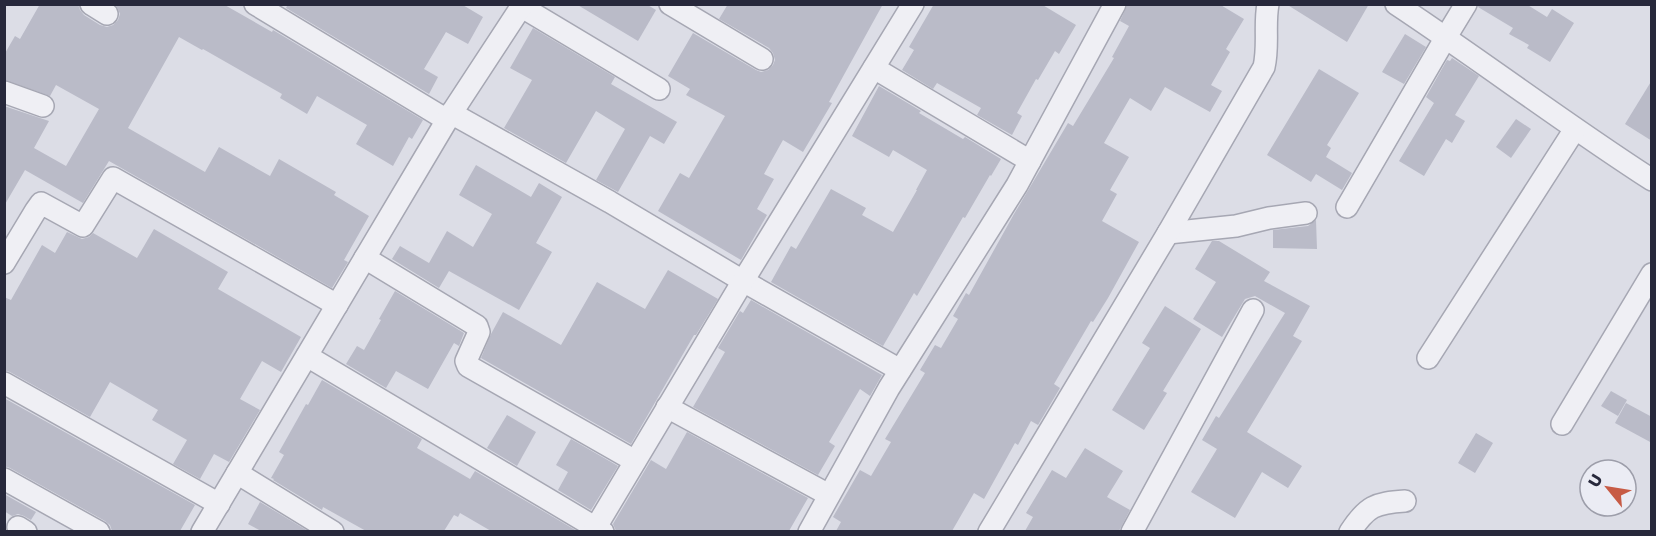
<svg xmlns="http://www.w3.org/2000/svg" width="1656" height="536" font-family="'Golos Text',sans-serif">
  <rect width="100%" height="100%" fill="#dcdde6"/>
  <!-- building -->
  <g fill="#babbc8">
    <polygon points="40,4 78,4 80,10 84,15 100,25 107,27 113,25 118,20 120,14 118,9 115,4 223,4 272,32 273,30 423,120 412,139 409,137 393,166 356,144 367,125 317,96 307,114 280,98 282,94 203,49 202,50 179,37 128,128 205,172 219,147 270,176 279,159 336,192 334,195 369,216 344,260 348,262 332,288 109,161 83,203 25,170 4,206 4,106 49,121 34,148 66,166 99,109 56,85 50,96 4,80 4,55 15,36 20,39"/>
    <polygon points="288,4 461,4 483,17 468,44 446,32 424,69 438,77 429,94 286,8"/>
    <polygon points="576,4 646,4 656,10 638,41"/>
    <polygon points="728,4 883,4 829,102 832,103 803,152 783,140 764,174 774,179 757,209 767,215 741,260 658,211 680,173 689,178 725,116 686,95 690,89 668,76 693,33 756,70 761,72 768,70 773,65 775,60 773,53 769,48 719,19"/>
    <polygon points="934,4 1041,4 1076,25 1059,54 1055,51 1038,80 1036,79 1017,113 1022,116 1012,135 977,115 981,108 937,83 933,89 902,70 914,50 909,47"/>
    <polygon points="1128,4 1219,4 1244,19 1226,49 1230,52 1211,85 1222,91 1210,112 1165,87 1151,111 1130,98 1104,143 1129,157 1110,190 1117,194 1102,221 1139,242 1108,298 1093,322 1091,321 1054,384 1060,388 1038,425 1031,421 1018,445 1015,443 984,499 974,493 952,531 836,531 841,522 833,517 860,470 871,476 891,442 885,439 925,373 920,370 935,345 941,348 958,319 953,316 966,293 969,295 1014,214 1068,123 1073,126 1114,58 1112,57 1129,26 1120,21"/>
    <polygon points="1286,4 1369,4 1347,42"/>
    <polygon points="1479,4 1526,4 1547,17 1552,9 1574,23 1550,62 1527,48 1529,45 1509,34 1513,28 1478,7"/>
    <polygon points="533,28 615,77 611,84 677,122 664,144 650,136 618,192 596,180 625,129 596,111 566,163 504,128 532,80 510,68"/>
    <polygon points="1405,34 1426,47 1404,84 1382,72"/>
    <polygon points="1452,58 1479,76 1455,115 1465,121 1452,143 1446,139 1424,176 1399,161 1434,103 1426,97 1447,60 1450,61"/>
    <polygon points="1319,69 1359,93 1327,145 1331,148 1326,157 1352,173 1342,190 1316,174 1311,182 1267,155"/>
    <polygon points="1652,80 1652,141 1625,124"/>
    <polygon points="879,86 921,111 919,113 963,139 965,137 1001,159 991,176 990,175 965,218 963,217 917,296 914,293 883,346 771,282 791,246 796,249 831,189 866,208 862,215 893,232 917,190 916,190 927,170 893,150 889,157 852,136"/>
    <polygon points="1516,119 1531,129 1511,158 1496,147"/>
    <polygon points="476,165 531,197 539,183 562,197 536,243 552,252 519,310 449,271 439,288 392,259 400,246 429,263 447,231 473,247 492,214 459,195"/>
    <polygon points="1316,220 1317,249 1273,248 1273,230 1308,226"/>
    <polygon points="154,229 228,272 218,289 301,337 281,372 262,361 240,399 260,410 229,462 214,454 200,479 173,464 187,440 152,420 158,410 110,382 90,417 10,372 4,370 4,297 11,300 42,245 55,253 67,232 82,239 89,237 93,233 137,258"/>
    <polygon points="1212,241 1219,241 1270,272 1264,281 1310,306 1293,336 1302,341 1247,432 1302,466 1288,488 1262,472 1235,518 1191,492 1217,449 1202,440 1216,416 1219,418 1285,313 1255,296 1245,299 1222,337 1193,319 1216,282 1195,269"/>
    <polygon points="668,270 718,299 696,335 694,335 631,444 481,358 491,334 503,312 561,345 597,282 645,309"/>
    <polygon points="395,291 464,333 459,346 454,343 428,389 396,371 386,388 346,364 357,346 364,350 381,320 379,319"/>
    <polygon points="751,300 882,375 870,396 860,389 829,442 835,446 818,475 693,407 725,352 718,348 740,311 743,313"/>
    <polygon points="1165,306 1201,329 1163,391 1167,393 1144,430 1112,410 1150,348 1142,343"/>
    <polygon points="322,380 422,439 417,448 470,479 475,471 577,531 491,531 460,513 458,517 454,515 444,531 366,531 323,507 322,510 273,480 274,479 271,478 284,455 279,452 306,404 308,405"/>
    <polygon points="1611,391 1627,400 1618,416 1601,406"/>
    <polygon points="4,398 195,505 180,531 112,531 110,525 105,521 10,468 4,466"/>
    <polygon points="1626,403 1652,417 1652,443 1615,423"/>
    <polygon points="507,415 536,432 517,466 487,448"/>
    <polygon points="687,432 808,498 789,531 616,531 613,524 651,460 666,469"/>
    <polygon points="1476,433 1493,443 1475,473 1458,463"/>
    <polygon points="571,439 618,466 591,510 558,490 568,472 556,465"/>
    <polygon points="1085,448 1123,471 1107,497 1130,510 1119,531 1025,531 1033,517 1026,513 1052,470 1066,478"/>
    <polygon points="4,494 36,512 31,520 24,516 18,514 12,516 4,511"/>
    <polygon points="260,502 308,531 261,531 248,524"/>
  </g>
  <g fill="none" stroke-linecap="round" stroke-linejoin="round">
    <defs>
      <g id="minor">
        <polyline points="91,4 107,14"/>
        <polyline points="255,4 447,120"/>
        <polyline points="670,4 762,59"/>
        <path d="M1396 4C1482 61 1565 124 1652 180"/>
        <polyline points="522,7 659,89"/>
        <polyline points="874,68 1030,161"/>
        <polyline points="4,92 43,106"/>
        <polyline points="451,113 610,202 743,281 900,370"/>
        <polyline points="1347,207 1446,37 1466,4"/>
        <polyline points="1168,233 1236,226 1269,218 1306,213"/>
        <polyline points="365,258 477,326 479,332 466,361 468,366 635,461"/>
        <polyline points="4,263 36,210 41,203 83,226 113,178 337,305"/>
        <polyline points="307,356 603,532"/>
        <polyline points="1428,358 1575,129"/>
        <polyline points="4,383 219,504"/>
        <polyline points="667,407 829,495"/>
        <polyline points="1562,424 1652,274"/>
        <polyline points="237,473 333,532"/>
        <polyline points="4,479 99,532"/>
        <polyline points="18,527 26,532"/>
        <polyline points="202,532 447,120 523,4"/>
        <polyline points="593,532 743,281 913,4"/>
        <polyline points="809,532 889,388 1017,185 1115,4"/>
        <path d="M989 532 1168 233 1264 67C1269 46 1264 25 1268 4"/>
        <polyline points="1132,532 1253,310"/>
        <path d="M1350 532C1367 506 1375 503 1405 501"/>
      </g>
    </defs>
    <!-- minor casing -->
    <use href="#minor" stroke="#a6a7b3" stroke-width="24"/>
    <!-- minor -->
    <use href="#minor" stroke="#efeff4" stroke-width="21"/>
  </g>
  <!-- border -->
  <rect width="1656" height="536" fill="none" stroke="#27283b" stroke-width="12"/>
  <!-- north arrow -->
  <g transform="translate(1608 488) rotate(300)"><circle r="28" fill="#ebecf4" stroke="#9d9eaa" stroke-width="1.5"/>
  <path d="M0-4.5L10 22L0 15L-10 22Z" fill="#c75b45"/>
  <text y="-9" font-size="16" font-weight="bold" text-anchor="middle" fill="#27283b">U</text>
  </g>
</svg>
